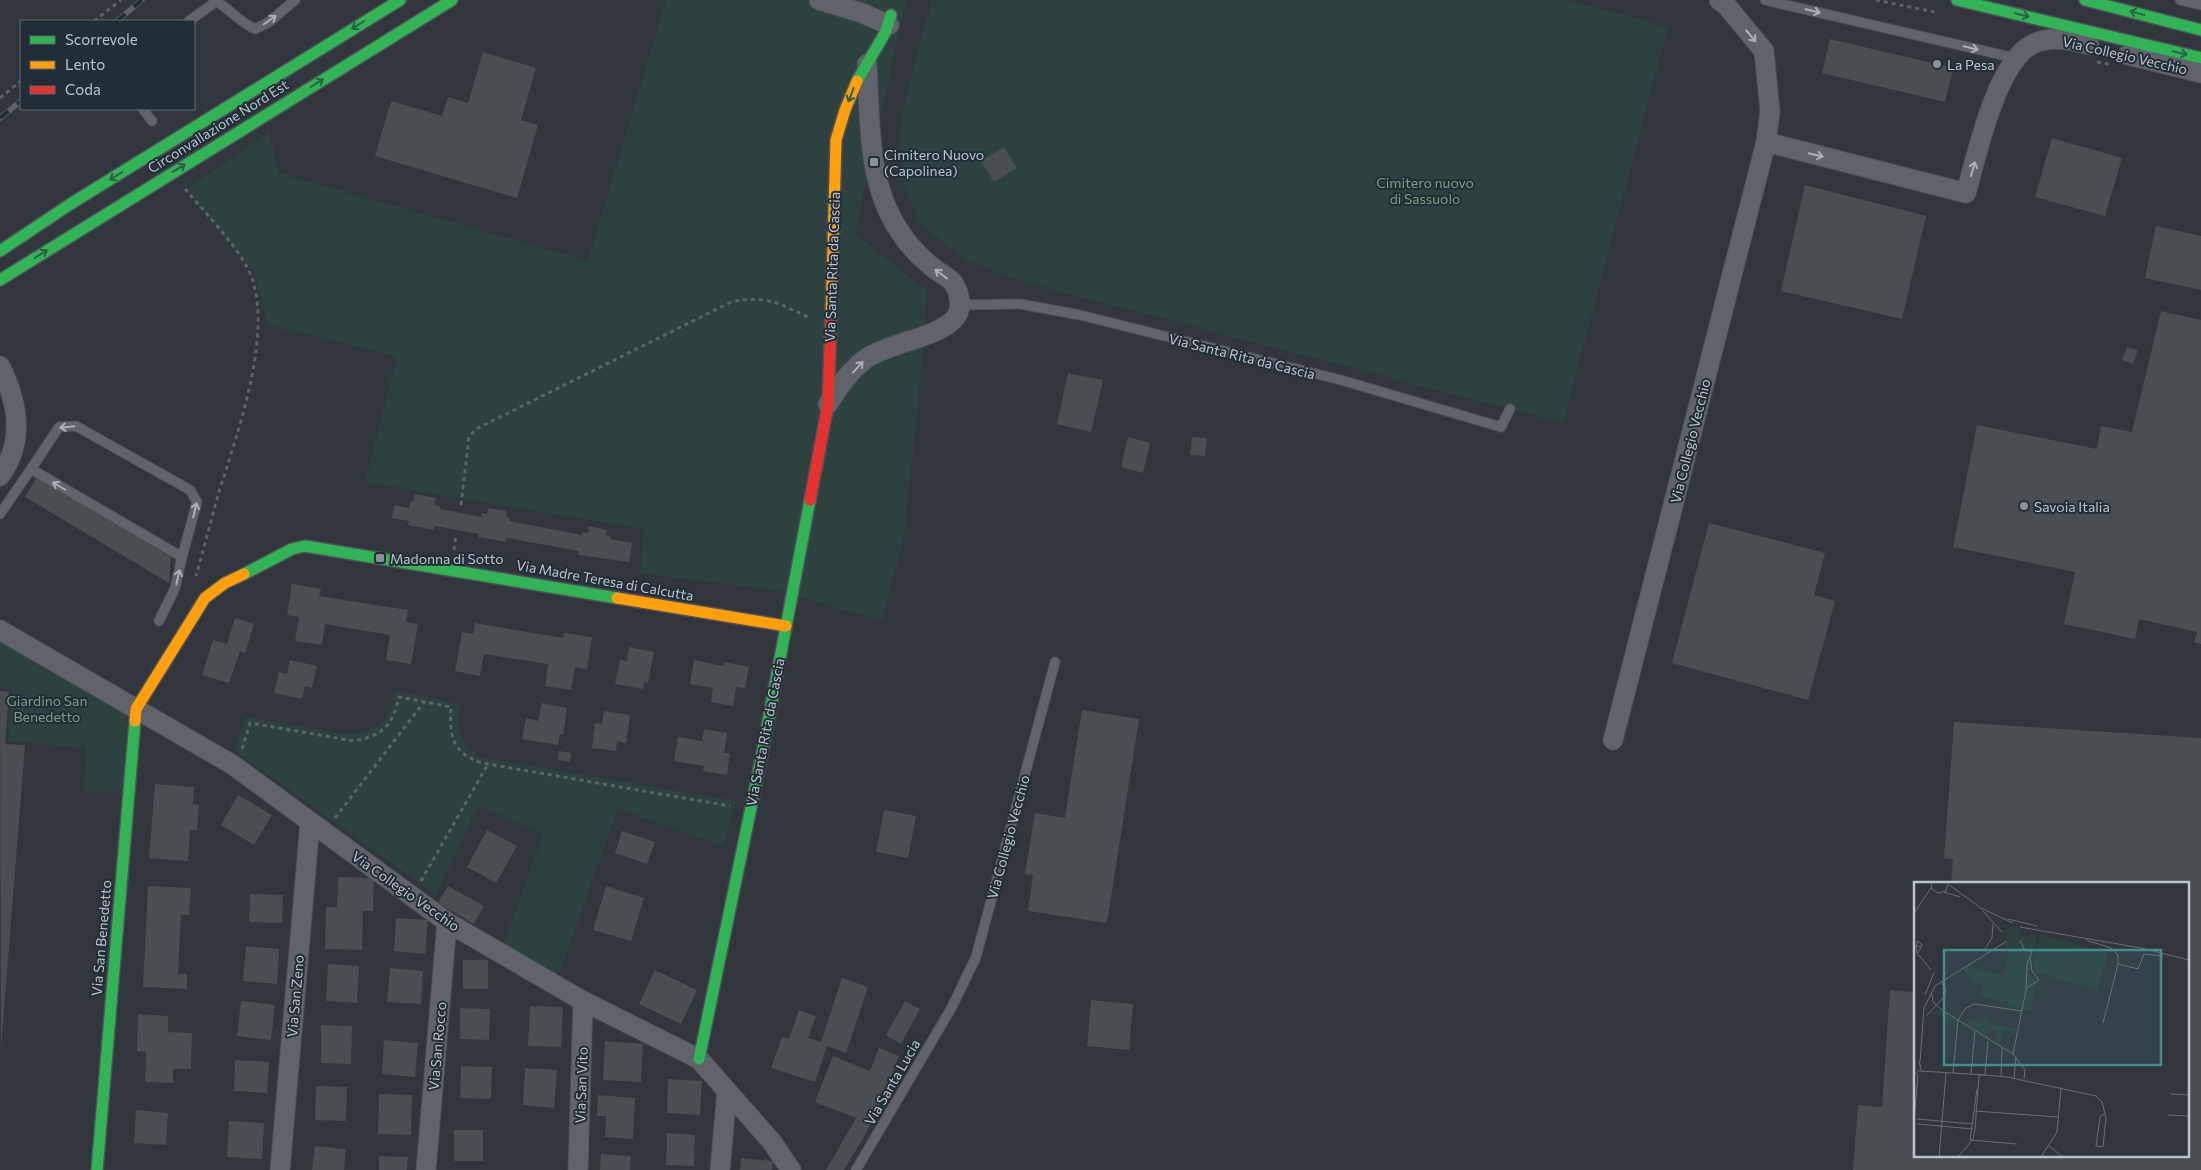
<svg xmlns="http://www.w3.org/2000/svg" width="2201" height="1170" font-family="Commissioner,sans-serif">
  <rect width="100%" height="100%" fill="#30363c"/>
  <!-- green -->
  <g fill="#2d4141">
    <polygon points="666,0 906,0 855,234 927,291 917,416 903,542 882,621 780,591 640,573 644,529 365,482 397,357 268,325 254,272 186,190 269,132 279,173 588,261"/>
    <polygon points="932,0 1568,0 1668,27 1563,423 1020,281 962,258 921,224 904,187 900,133 908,88"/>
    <polygon points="0,638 127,712 123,793 84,791 86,748 8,741 12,689 0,688"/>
    <path d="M394 690 461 705C456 731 459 744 483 758L736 801 723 846 618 809 559 974 504 944 543 834 478 806 436 895 234 750 246 717 349 735 370 730 384 721 392 708Z"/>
  </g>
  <!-- building -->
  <g fill="#494e53">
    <polygon points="1830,39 1953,68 1945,102 1822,73"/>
    <polygon points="483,52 536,68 521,120 538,125 517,198 375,156 391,101 442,116 448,97 468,103"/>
    <polygon points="2052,138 2122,158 2105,216 2035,197"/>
    <polygon points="1004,147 1017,168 994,182 981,161"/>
    <polygon points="1805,185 1926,216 1902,319 1781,291"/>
    <polygon points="2156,226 2201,236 2201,290 2145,278"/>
    <polygon points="2161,311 2201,320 2201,644 2194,642 2197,632 2139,619 2135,639 2064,624 2075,572 1953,547 1977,425 2097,449 2101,426 2132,432"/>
    <polygon points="2127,347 2138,350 2133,364 2122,360"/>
    <polygon points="1068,373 1103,380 1091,432 1057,424"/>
    <polygon points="1128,437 1150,443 1143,473 1121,467"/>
    <polygon points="1192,437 1207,438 1205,456 1190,455"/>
    <polygon points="37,477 171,557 169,583 25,497"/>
    <polygon points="415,494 436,498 434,505 440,506 440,509 482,517 482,513 487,514 488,508 507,511 506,517 510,518 509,521 582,535 582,532 588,533 589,526 607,530 606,535 610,536 610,539 632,543 629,562 578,555 579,551 506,538 506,542 478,537 479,534 435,526 434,530 408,525 409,521 392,518 394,505 409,508 411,501 414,501"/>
    <polygon points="1709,523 1825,553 1814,595 1835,601 1808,700 1672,663"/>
    <polygon points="292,584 321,589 319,596 408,610 406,622 418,624 411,664 386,660 390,635 325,624 322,645 295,641 299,617 287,615"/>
    <polygon points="235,618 254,624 245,653 240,651 229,683 202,675 213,640 227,644"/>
    <polygon points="475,623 563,638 564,633 592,637 587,669 575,667 571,690 545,686 548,664 484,654 480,676 455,671 462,632 473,634"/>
    <polygon points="629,647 654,652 648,683 644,682 643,689 615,684 620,660 627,661"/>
    <polygon points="290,660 317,666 312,688 305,686 302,699 274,693 279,672 287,674"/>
    <polygon points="694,660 723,666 724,662 749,667 745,688 736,687 733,706 711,702 713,688 690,684"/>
    <polygon points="0,691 9,692 5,744 25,745 1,1049"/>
    <polygon points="542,703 567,708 563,735 560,734 558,745 522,739 526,718 538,721"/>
    <polygon points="1082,710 1139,719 1107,923 1028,911 1033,875 1025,874 1035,813 1065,818"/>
    <polygon points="604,711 630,715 626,743 617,741 616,751 592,748 595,723 602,724"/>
    <polygon points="1954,722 2201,738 2201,1170 1853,1170 1858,1105 1882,1107 1890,990 1915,992 1915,1156 2187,1156 2187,884 1951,884 1953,859 1944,858"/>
    <polygon points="704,729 727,733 724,753 730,753 727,775 703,771 704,766 674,761 678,737 702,741"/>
    <polygon points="559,751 571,753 570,762 558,760"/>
    <polygon points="155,784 194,787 193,804 199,805 197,830 190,830 188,861 149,858"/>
    <polygon points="238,795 272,815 254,845 221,825"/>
    <polygon points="884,810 916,816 908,858 876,852"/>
    <polygon points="487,830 517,846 496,883 467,867"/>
    <polygon points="622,831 655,842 647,864 615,853"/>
    <polygon points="338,877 374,878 373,911 363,911 362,950 325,949 326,907 337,907"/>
    <polygon points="148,886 191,888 189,915 181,915 178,974 187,974 187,989 143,987"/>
    <polygon points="448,886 484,906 474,924 438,903"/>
    <polygon points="606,886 644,898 631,941 593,930"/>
    <polygon points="250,894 283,895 282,923 249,922"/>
    <polygon points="396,918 428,920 425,954 394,951"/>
    <polygon points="246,946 279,949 277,984 243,981"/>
    <rect x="463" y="960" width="25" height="29"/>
    <polygon points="328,964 359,966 357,1003 326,1001"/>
    <polygon points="390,968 423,971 421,1004 387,1002"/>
    <polygon points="655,970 697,990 681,1024 639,1004"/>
    <polygon points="842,978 868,987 846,1053 827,1046 815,1082 771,1068 782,1037 789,1039 799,1010 816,1016 808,1038 821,1042"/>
    <polygon points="1091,1000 1133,1004 1129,1050 1087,1046"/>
    <polygon points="241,1001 275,1005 271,1040 237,1036"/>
    <polygon points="905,1001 920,1009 901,1044 886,1035"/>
    <polygon points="530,1006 563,1007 561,1047 528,1046"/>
    <polygon points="460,1008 490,1009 489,1040 460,1039"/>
    <polygon points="138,1014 168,1016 168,1032 192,1033 191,1069 173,1069 173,1083 145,1082 146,1052 137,1051"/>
    <polygon points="321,1025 352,1026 351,1064 321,1063"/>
    <polygon points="384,1040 418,1043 415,1077 382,1074"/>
    <polygon points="605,1041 643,1044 641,1082 603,1080"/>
    <polygon points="879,1048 899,1056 880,1104 865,1135 844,1170 826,1170 856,1118 815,1102 833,1056 870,1071"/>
    <polygon points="235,1060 269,1062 267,1093 234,1091"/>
    <polygon points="461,1066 492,1067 491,1099 460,1098"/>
    <polygon points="525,1068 557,1070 554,1108 523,1105"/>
    <polygon points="668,1079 702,1081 700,1115 667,1113"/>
    <polygon points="316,1086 347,1087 346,1121 315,1120"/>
    <polygon points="379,1094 412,1095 411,1135 378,1134"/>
    <polygon points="598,1095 635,1098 633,1139 605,1137 606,1116 597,1116"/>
    <polygon points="136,1110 168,1113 166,1145 134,1143"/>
    <polygon points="229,1121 264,1123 262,1159 227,1157"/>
    <rect x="454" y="1130" width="29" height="31"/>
    <polygon points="667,1133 695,1135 694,1166 666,1165"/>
    <polygon points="315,1146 346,1149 344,1170 312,1170"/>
    <polygon points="601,1154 631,1156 630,1170 600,1170"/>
    <polygon points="379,1156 408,1157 407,1170 379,1170"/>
    <polygon points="741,1158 773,1161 772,1170 740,1170"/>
  </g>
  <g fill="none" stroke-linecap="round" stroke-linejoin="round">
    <defs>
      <g id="lane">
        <polyline points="1765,0 2015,58"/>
        <polyline points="2180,0 2201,5"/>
        <path d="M216 1C230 9 240 23 255 29L269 22 295 0"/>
        <polyline points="189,21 218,0"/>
        <polyline points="143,109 152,121"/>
        <polyline points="960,305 1020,304 1080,315 1341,380 1501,427 1510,409"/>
        <polyline points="31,469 59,427 76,426 190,490 197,502 182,557"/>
        <polyline points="0,514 31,469 182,557 175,588 159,621"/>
        <polyline points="856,1170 952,1007 976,957 1055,662"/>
      </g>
      <g id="street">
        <polyline points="819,0 862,13 889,25"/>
        <path d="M1719 0 1726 5 1764 51 1770 111 1766 142 1966 193C1977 155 1996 62 2033 44 2050 35 2072 40 2089 45"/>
        <polyline points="2128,55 2201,73"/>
        <path d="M0 366C18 402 25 442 0 476"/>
        <path d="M828 404C837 389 850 371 864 360 886 343 940 338 956 317 962 308 960 293 954 284 950 277 937 272 931 266 919 256 908 245 900 232 867 184 870 120 867 64"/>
        <polyline points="0,630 233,765 447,922 583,1001 699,1059 772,1142 791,1170"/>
        <polyline points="1613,740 1766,142"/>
        <polyline points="280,1170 310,823"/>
        <polyline points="426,1170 447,922"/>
        <polyline points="578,1170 583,1001"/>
        <polyline points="720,1170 727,1091"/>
      </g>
      <g id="fast">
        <polyline points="1957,0 2201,58"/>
        <polyline points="2085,0 2201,30"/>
        <polyline points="857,81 885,33 891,15"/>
        <polyline points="0,251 72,203 400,0"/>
        <polyline points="0,280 452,0"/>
        <polyline points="244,574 292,549 305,546 617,598"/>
        <polyline points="699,1059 760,764 810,500"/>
        <polyline points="97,1170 135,721"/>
      </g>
      <g id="slow">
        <polyline points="831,317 836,140 845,110 857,81"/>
        <polyline points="617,598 786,626"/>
        <polyline points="135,721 136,709 205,598 225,583 244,574"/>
      </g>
      <polyline id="jam" points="810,500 828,405 831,317"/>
    </defs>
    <!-- lane casing -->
    <use href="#lane" stroke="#4e5257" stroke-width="11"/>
    <!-- street casing -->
    <use href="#street" stroke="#4e5257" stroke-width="21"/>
    <!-- fast casing -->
    <use href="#fast" stroke="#4e5257" stroke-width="14"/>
    <!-- slow casing -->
    <use href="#slow" stroke="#4e5257" stroke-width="14"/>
    <!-- jam casing -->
    <use href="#jam" stroke="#4e5257" stroke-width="14"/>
    <!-- path -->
    <g stroke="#5d6367" stroke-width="3" stroke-dasharray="4 4" stroke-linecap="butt">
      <polyline points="1876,0 1939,13"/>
      <polyline points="94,21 121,0"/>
      <polyline points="2097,62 2113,65"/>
      <polyline points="0,98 21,81"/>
      <path d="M185 189C205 213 244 252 253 281 271 341 237 434 219 492 211 520 204 548 196 576"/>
      <path d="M461 505 469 437 476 429 731 302C766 295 778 303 808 317"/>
      <polyline points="454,550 456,535"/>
      <path d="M242 749 250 723 354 741C384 735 392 726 399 697L451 707C449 736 452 753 482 763L730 806"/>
      <polyline points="335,818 424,702"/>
      <polyline points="421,881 488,764"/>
    </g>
    <!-- lane -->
    <use href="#lane" stroke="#60646a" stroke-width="9"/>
    <!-- street -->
    <use href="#street" stroke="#60646a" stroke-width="19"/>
    <!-- fast -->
    <use href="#fast" stroke="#30b455" stroke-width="11"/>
    <!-- slow -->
    <use href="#slow" stroke="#ff9f0a" stroke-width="11"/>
    <!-- jam -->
    <use href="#jam" stroke="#e5322d" stroke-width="11"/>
    <defs>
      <g id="rail">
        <polyline points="117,21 142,0"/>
        <polyline points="0,118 21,101"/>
      </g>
    </defs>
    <!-- rail casing -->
    <use href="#rail" stroke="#5e6368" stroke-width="5.5"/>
    <!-- rail -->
    <use href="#rail" stroke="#222e37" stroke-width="4" stroke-dasharray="11" stroke-linecap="butt"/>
  </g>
  <!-- one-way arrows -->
  <defs><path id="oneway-shaft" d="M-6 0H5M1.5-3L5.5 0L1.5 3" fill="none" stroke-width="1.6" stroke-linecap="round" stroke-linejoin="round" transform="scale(1.25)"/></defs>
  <g stroke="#a9b0b8">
    <use href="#oneway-shaft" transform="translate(1813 11) rotate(13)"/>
    <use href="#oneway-shaft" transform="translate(270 20) rotate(-35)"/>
    <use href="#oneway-shaft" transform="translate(1751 36) rotate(50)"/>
    <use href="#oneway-shaft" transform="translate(1971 48) rotate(13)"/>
    <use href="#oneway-shaft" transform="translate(1816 155) rotate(14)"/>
    <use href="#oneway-shaft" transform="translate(1973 169) rotate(-74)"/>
    <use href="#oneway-shaft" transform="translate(941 274) rotate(-143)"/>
    <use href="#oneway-shaft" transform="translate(858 367) rotate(-48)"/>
    <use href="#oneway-shaft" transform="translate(67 427) rotate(174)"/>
    <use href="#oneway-shaft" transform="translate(59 486) rotate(-150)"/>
    <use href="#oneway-shaft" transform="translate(195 510) rotate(-76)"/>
    <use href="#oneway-shaft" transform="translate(178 577) rotate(-77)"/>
  </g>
  <g stroke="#286443">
    <use href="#oneway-shaft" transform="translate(2137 13) rotate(-165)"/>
    <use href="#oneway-shaft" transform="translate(2022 15) rotate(14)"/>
    <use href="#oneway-shaft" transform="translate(358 25) rotate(148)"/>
    <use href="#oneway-shaft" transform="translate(2180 53) rotate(14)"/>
    <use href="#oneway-shaft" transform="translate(317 83) rotate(-32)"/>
    <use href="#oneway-shaft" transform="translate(851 95) rotate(111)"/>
    <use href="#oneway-shaft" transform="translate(179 168) rotate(-31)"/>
    <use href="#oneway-shaft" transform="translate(116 176) rotate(148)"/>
    <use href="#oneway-shaft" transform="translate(41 254) rotate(-32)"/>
  </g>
  <!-- markers -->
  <g fill="#8a9299" stroke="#222e37" stroke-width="2">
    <circle cx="1937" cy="64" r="5"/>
    <rect x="869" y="157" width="10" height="10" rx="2.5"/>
    <circle cx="2024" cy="506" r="5"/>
    <rect x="375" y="553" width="10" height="10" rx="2.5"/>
  </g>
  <g text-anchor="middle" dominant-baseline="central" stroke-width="4" stroke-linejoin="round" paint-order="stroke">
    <!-- street labels -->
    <g font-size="14" fill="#bbc3cb" stroke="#222e37">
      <text transform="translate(2125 55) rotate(13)">Via Collegio Vecchio</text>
      <text transform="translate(218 126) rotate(-32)">Circonvallazione Nord Est</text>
      <text transform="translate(832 267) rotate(-88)">Via Santa Rita da Cascia</text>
      <text transform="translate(1242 356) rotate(14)">Via Santa Rita da Cascia</text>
      <text transform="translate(1690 441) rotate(-76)">Via Collegio Vecchio</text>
      <text transform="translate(605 580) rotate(10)">Via Madre Teresa di Calcutta</text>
      <text transform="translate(765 732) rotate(-79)">Via Santa Rita da Cascia</text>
      <text transform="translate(1008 837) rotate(-75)">Via Collegio Vecchio</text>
      <text transform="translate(406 891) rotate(35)">Via Collegio Vecchio</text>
      <text transform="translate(101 938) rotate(-85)">Via San Benedetto</text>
      <text transform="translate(295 996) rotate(-85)">Via San Zeno</text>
      <text transform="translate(437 1046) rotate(-85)">Via San Rocco</text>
      <text transform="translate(892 1082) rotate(-60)">Via Santa Lucia</text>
      <text transform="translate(581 1085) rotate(-88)">Via San Vito</text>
    </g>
    <!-- poi labels -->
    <g font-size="14" fill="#bbc3cb" stroke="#222e37" text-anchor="start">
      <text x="1947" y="64">La Pesa</text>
      <text x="884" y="154">Cimitero Nuovo<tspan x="884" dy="16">(Capolinea)</tspan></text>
      <text x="2034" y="506">Savoia Italia</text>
      <text x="390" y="558">Madonna di Sotto</text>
    </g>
    <!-- park labels -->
    <g font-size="14" fill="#7b9f7f" stroke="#222e37">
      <text x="1425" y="182">Cimitero nuovo<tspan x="1425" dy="16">di Sassuolo</tspan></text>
      <text x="47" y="700">Giardino San<tspan x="47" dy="16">Benedetto</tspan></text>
    </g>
  </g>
  <!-- overview -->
  <g transform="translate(1914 882)">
    <rect width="275" height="275" fill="#30363c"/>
    <path d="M98 43 105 47 107 55 123 52 115 91 122 97 117 129 93 124 94 120 66 115 69 103 57 100 49 87 57 81 58 85 88 93 96 68 86 63 94 59 91 49ZM126 52 194 71 184 109 121 90 119 81ZM23 128 43 138V146H39V141H31V136L19 132 13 142 16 132ZM69 136 76 137 78 142 103 147 102 151 91 148 85 164 80 161 84 150 77 147 73 156 53 142 55 138 67 140Z" fill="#2d4141"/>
    <path fill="none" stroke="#686e75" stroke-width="1" d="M17 0 18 7 24 11 32 9 34 2M34 2 67 26 99 41M30 10 46 15M69 29 89 51M0 31 17 6M94 37 123 44M106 45 227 66 275 78M106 58 110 67 118 70M172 58 197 66 204 73V82L224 87 230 72 249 74M2 64 3 71 17 88M71 67 78 56 79 42M4 71 8 63 4 59 2 63 6 65M113 106 125 98 118 89 116 75M18 112 19 120 28 128 99 172 111 188 110 197M11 113 20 91M12 134 31 114 32 107 27 100M189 141 204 82M74 159 71 193 93 195M99 172 112 108 113 82 118 69M6 180 10 126 21 104 93 59M6 189 71 193H65M39 191 44 138 51 127 60 122 108 129M0 193 7 187 5 179M57 193 61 149M87 194 88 166M93 195 182 214 188 220 192 236 189 265 182 264 186 235 190 232M100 196 102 175M256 212 275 213M61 229 144 235M254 233 275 234M3 237 59 242M0 240 4 192M3 242 59 247M56 258 63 207M56 258 103 262M135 264 149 275M25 275 32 191M44 275 59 257 61 247 65 193M127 275 143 250 147 205"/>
    <path fill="#438d8a" fill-opacity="0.15" stroke="#438d8a" stroke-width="2.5" d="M30 68H247V183H30Z"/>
    <rect width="275" height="275" fill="none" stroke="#bbc3cb" stroke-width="2.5"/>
  </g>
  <!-- legend -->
  <rect x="20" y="20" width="175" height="90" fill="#222e37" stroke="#5f6a72"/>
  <rect x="30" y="36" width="25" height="8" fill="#30b455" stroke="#5f6a72"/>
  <text x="65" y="45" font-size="15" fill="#bbc3cb">Scorrevole</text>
  <rect x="30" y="61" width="25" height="8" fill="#ff9f0a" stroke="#5f6a72"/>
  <text x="65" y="70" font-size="15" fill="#bbc3cb">Lento</text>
  <rect x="30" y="86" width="25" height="8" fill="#e5322d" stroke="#5f6a72"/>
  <text x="65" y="95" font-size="15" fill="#bbc3cb">Coda</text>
</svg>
